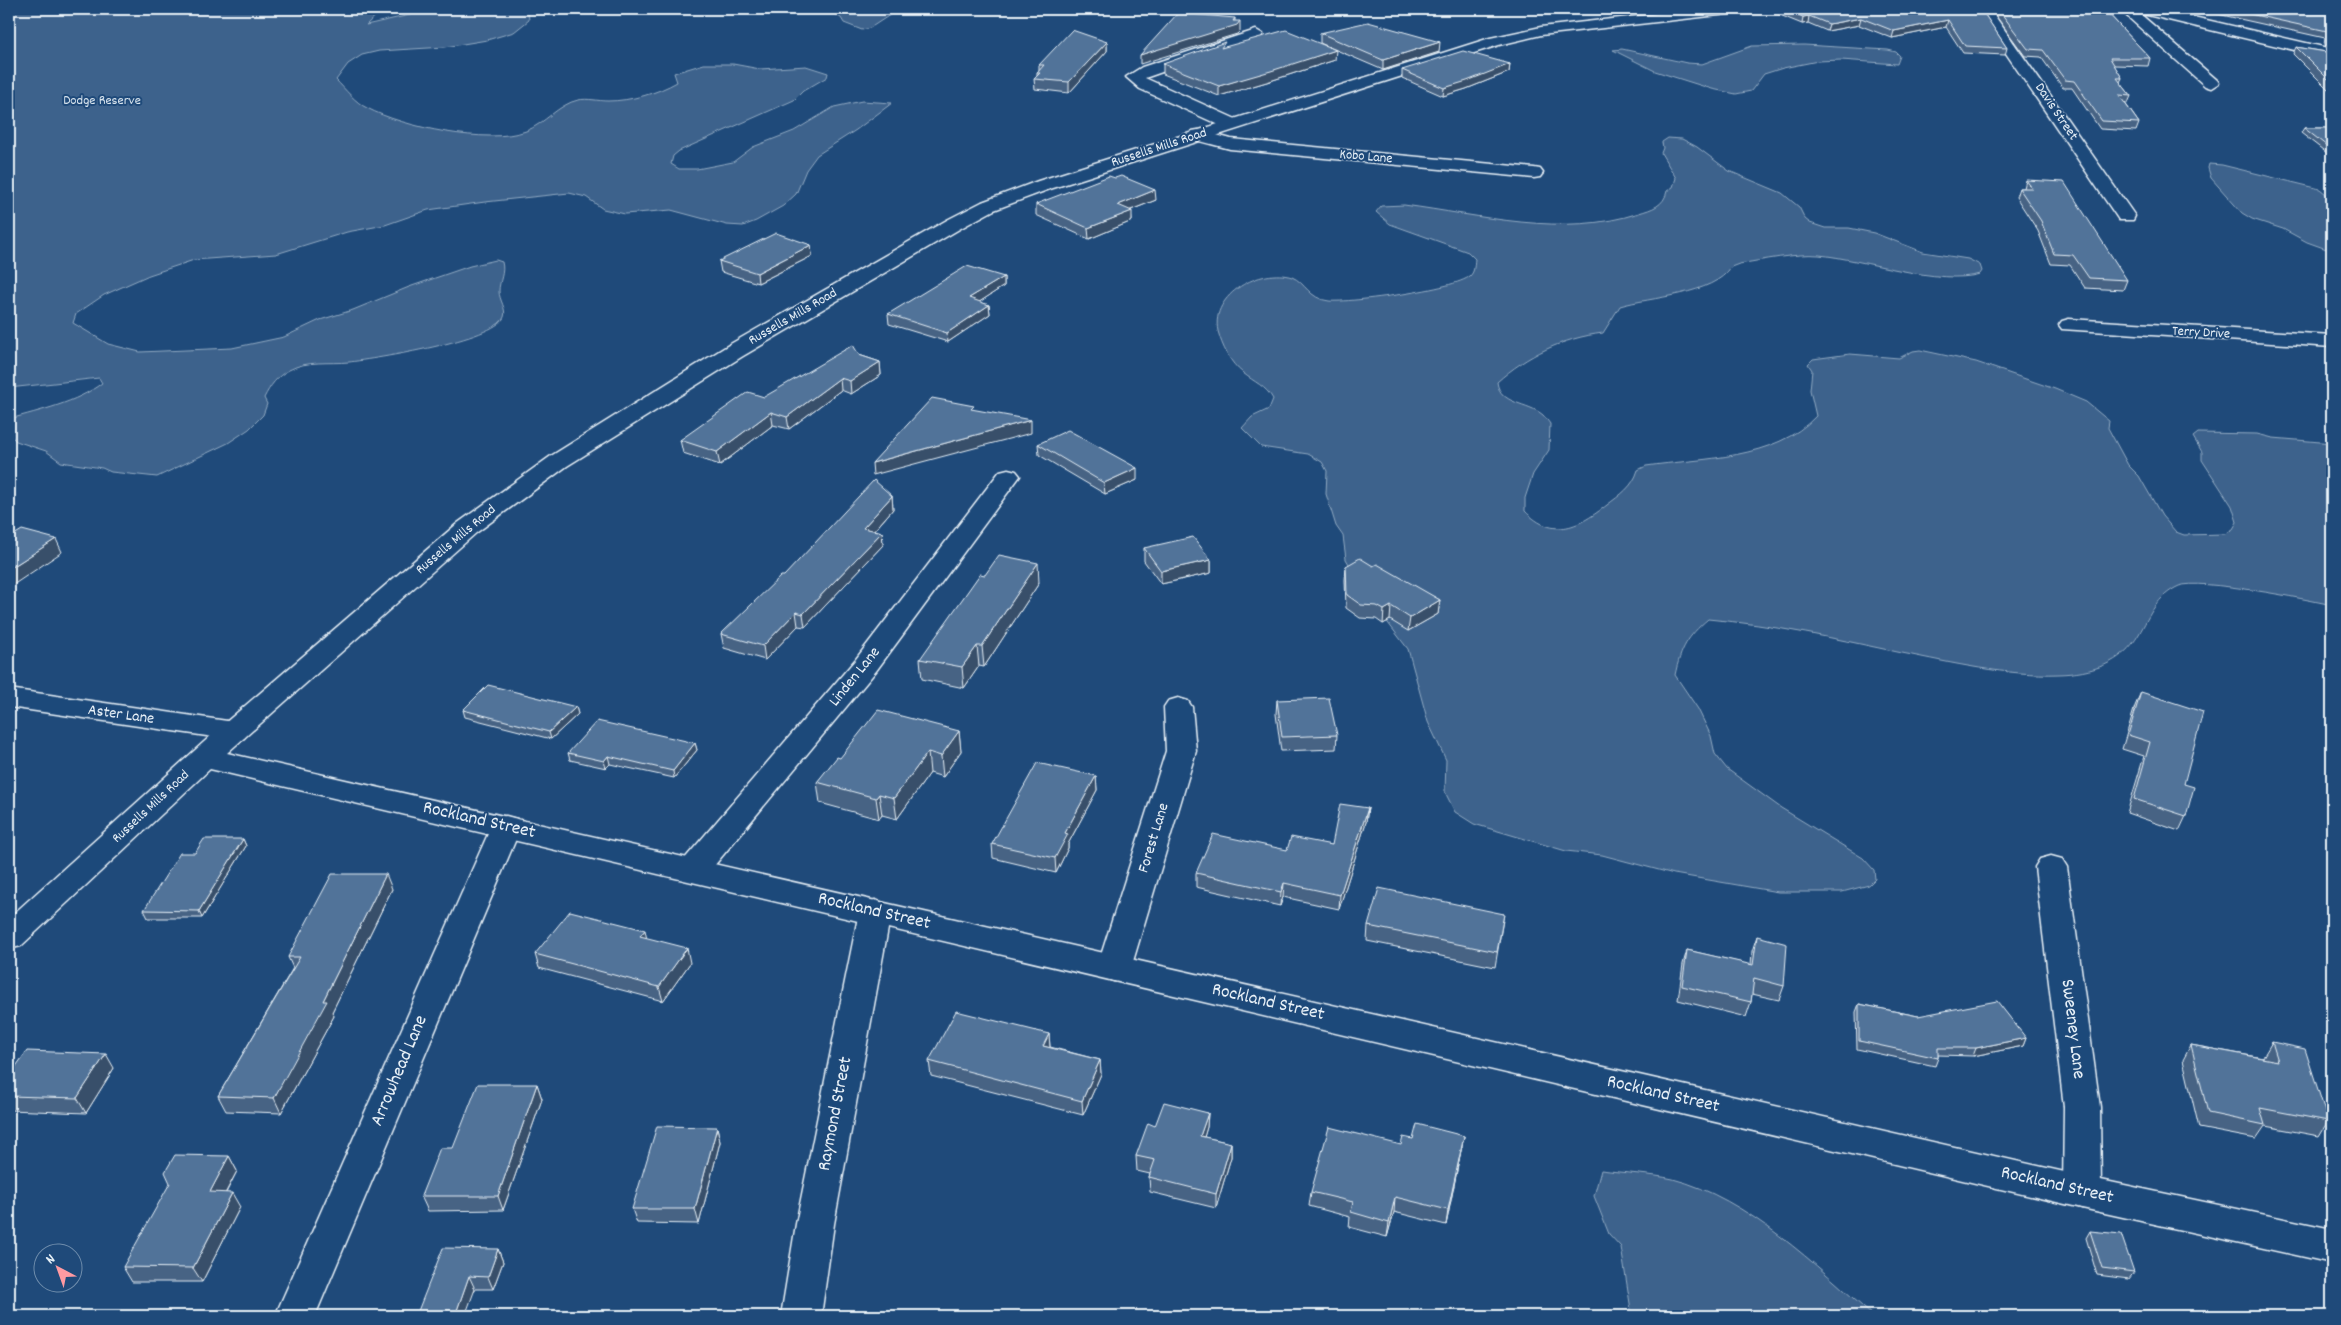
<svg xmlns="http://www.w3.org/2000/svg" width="2341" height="1325" font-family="Dekko,sans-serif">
  <rect width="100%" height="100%" fill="#1f4a7a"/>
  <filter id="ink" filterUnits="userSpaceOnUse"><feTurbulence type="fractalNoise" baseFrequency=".02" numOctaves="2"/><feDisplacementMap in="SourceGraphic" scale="10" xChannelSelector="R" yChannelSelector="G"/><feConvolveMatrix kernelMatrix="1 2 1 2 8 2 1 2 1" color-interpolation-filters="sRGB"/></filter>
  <g filter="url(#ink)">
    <!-- green -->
    <g fill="#3c628c" stroke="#92aac2">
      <path d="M9 9H383L366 25 436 9H524L528 11 529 20 514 32 487 40 445 47 379 51 362 55 348 64 336 80C345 89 356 103 367 108 403 127 488 145 526 131 544 124 559 104 578 100 588 98 598 101 608 101 631 101 658 93 677 82L674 73 704 64H733L760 69 806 66 828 73 827 77 803 91 794 100 679 151 673 156 671 164 679 169H697L733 162 753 147 794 131 834 107 862 101 892 103 856 130 817 155 806 170 796 194 783 206 756 221 743 226 727 225 671 210 625 214 603 209 586 197 569 193 485 202 428 210 385 225 347 232 276 254 194 260 149 275 104 295 76 314 73 323 108 344 140 352 232 348 284 337 320 320 353 310 409 287 470 266 496 260 502 262C505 273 499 281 499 291 499 300 507 309 504 317 495 340 375 359 349 362 329 364 307 360 289 370 277 376 270 386 264 398L267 404 263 415 249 429 228 443 157 477 111 472 102 468 61 462 46 451 16 441 9 434 10 419C41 410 76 403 102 383L99 378 9 388Z"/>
      <polygon points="827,9 899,9 870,28 862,30 844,23 841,18"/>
      <polygon points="1804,45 1888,50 1896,52 1900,56 1897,64 1841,60 1818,61 1783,68 1764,74 1751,91 1736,94 1712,89 1655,71 1613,50 1622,49 1687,63 1702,64 1752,46"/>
      <path d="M1668 138 1682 139 1697 147 1729 171 1782 193 1799 207 1805 219 1810 223 1825 228H1849L1874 233 1923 252 1968 259 1980 265 1982 271 1980 274C1940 286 1863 259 1819 255 1796 253 1763 260 1739 264L1731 267C1714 295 1650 297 1620 306L1603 333C1563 338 1527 355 1497 382 1500 405 1528 402 1543 415 1545 417 1548 421 1550 424L1549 450 1533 474 1525 498V511C1554 541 1580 526 1607 505 1620 495 1633 487 1638 470L1646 466C1702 458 1775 460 1816 416L1810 390 1812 370 1808 364 1813 359 1850 354 1899 358 1913 351 1920 350 1976 362 2055 389 2086 402 2109 421 2108 428 2128 465 2139 476 2162 516 2176 532 2184 535 2225 534 2233 529 2237 522 2232 506 2202 460V452L2193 437 2198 433 2257 434 2273 438 2332 443V605C2306 599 2200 578 2179 586 2157 596 2150 615 2139 634 2122 664 2091 673 2059 674 2007 676 1952 663 1902 653 1838 639 1774 625 1708 619 1687 637 1681 648 1675 675L1698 709 1711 736 1715 754 1727 769 1781 808 1863 858 1874 870 1875 879 1869 885 1842 892H1778L1674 874 1602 855 1566 851 1474 824 1455 812 1445 792 1446 760 1428 722 1408 649 1368 597 1346 559 1343 536 1336 526 1326 494 1327 471 1322 462 1308 454 1261 447 1242 428 1252 417 1269 409 1273 399C1266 386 1254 382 1243 373 1230 363 1222 346 1218 331 1210 294 1261 267 1292 277 1305 282 1309 299 1329 301 1350 303 1456 289 1470 276 1475 271 1474 265 1475 259L1468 252 1390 224 1376 212 1381 206 1404 205C1480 215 1564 238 1639 213 1652 209 1664 206 1667 191L1673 187 1676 178 1661 153 1663 148 1662 142Z"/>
      <polygon points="2209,164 2222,165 2320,189 2332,199 2332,251 2307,242 2283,229 2252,219 2242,213 2211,178 2208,168"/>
      <path d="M1601 1170C1624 1173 1650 1174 1673 1179 1747 1198 1817 1266 1873 1316H1632L1621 1247 1609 1234 1594 1196Z"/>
    </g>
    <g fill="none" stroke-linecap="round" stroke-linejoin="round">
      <defs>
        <g id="street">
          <polygon points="1976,9 1990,9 2135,216 2133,220 2119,220"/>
          <polygon points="2119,9 2159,9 2332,49 2332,59 2139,13 2217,80 2219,83 2211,88 2205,86"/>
          <polygon points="1256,30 1263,34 1261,37 1145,78 1238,120 1240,124 1238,128 1226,128 1140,89 1126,77 1142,67"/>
          <polygon points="1198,130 1231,139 1534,168 1540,169 1543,173 1540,177 1534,178 1230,149 1192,139 1190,135 1192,131"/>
          <polygon points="2069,319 2332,335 2332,347 2062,329 2059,325 2062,321"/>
          <polygon points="1008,469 1016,471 1020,476 876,671 704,878 693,881 682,878 677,870 682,862 856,659 1000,471"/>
          <polygon points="9,689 234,722 244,724 248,731 244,738 234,740 9,707"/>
          <polygon points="1178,698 1188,701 1192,707 1196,751 1131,968 1126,977 1114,981 1102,977 1097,968 1166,751 1164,707 1168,701"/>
          <polygon points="506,816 517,819 521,827 315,1316 275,1316 491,827 495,819"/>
          <polygon points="2051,856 2062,859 2067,867 2100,1107 2101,1192 2095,1203 2082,1208 2069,1203 2063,1192 2064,1107 2035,867 2040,859"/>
          <polygon points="875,900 886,904 891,912 834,1224 821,1316 781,1316 796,1224 859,912 864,904"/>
        </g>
        <polygon id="secondary" points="1700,9 1744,9 1737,13 1541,35 1499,45 1050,189 994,210 961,228 743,356 567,466 476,533 227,753 2082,1176 2332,1229 2332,1263 2082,1208 210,769 21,946 9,949 9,918 224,724 458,523 551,456 727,346 947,220 982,202 1038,181 1490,38 1541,27"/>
      </defs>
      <!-- street casing -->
      <use href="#street" stroke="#e8f1f8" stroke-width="3"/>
      <!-- secondary casing -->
      <use href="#secondary" stroke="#e8f1f8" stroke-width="3"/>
      <!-- street -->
      <use href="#street" fill="#1f4a7a" fill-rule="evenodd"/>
      <!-- secondary -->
      <use href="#secondary" fill="#1f4a7a" fill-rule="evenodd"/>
    </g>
    <!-- wall -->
    <g fill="#466384" stroke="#e8f1f8">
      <polygon points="1765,9 1981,9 2007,48 2005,55 1963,53 1946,27 1892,38 1859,25 1827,31 1808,23 1802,24"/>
      <polygon points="1991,9 2104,9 2150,58 2148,66 2114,65 2122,78 2120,82 2131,96 2128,103 2125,103 2139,123 2136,131 2100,129 2072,88 2063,88 2041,57 2025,56"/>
      <polygon points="2195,9 2332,9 2332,48 2324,45 2325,38"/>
      <polygon points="1320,33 1439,52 1383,70 1320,43"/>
      <polygon points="1107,42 1107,51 1069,93 1035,89 1034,79 1037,76 1037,73 1039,71 1039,65"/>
      <polygon points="1225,47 1335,60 1270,81 1219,96 1163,74 1163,64"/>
      <polygon points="2296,47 2332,53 2332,93 2293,54"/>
      <polygon points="1510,64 1509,72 1466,89 1443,96 1402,78 1402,70"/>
      <polygon points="2304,128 2332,128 2332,157 2301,133"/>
      <polygon points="2026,180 2127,280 2123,290 2085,288 2070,265 2051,264 2038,231 2016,197 2019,188 2024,188"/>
      <polygon points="1156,200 1131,210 1132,221 1089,239 1036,215 1036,204"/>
      <polygon points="811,245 812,256 758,283 721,272 719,261"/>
      <polygon points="1004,277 1004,286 979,302 989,305 990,314 948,342 889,324 888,314"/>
      <polygon points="859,355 880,362 881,375 851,394 841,390 789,429 773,425 720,465 683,453 680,440"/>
      <polygon points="1038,444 1137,480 1105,494 1039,455"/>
      <polygon points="892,496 893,509 875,530 882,532 883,545 805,627 798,626 765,660 724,648 721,634 784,576"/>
      <polygon points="1144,548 1211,560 1211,573 1161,584 1144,561"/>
      <polygon points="1346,566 1373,566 1440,600 1438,614 1408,631 1390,620 1383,624 1376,619 1360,618 1346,608 1345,580"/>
      <polygon points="1039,583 984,667 979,666 964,688 922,679 920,659"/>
      <polygon points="2141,692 2184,784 2186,816 2179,831 2127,813 2144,756 2122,749 2135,706"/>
      <polygon points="1277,700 1337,735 1336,749 1281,751 1276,714"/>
      <polygon points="576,707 578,714 551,739 465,717 463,710"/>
      <polygon points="959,731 961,751 943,777 930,773 897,819 882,815 879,819 820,803 817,782 840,758"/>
      <polygon points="695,743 697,750 674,778 610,764 606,768 570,760 568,753"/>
      <polygon points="1096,776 1097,790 1068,844 1068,848 1056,873 993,858 992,844"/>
      <polygon points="1368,808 1366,822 1339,909 1283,897 1280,906 1196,887 1196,873 1287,850 1332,845"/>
      <polygon points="243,839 246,846 202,918 148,918 144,910 195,853"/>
      <polygon points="392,889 332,1012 334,1016 281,1113 226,1111 218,1096 293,968 288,957"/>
      <polygon points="1504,914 1495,967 1367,941 1368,926"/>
      <polygon points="1757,936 1784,986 1779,1000 1752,994 1751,1002 1746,1017 1678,1000 1683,964 1687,950 1751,965 1752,951"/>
      <polygon points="535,954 690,963 663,1001 539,968"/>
      <polygon points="1859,1004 2026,1038 2023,1046 1973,1056 1938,1055 1938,1058 1935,1066 1857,1049 1856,1012"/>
      <polygon points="1049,1034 1050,1047 1100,1060 1101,1074 1083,1115 931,1076 929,1061"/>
      <polygon points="2272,1042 2328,1121 2319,1136 2265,1126 2256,1139 2199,1128 2183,1060 2191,1045 2263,1058 2263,1057"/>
      <polygon points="114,1068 86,1113 9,1110 9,1076"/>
      <polygon points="537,1084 542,1099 503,1210 428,1211 421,1196"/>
      <polygon points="1208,1113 1207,1127 1204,1137 1231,1143 1231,1157 1216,1208 1150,1192 1149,1177 1150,1174 1137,1171 1136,1156 1155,1126"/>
      <polygon points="717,1127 720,1142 699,1224 637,1223 632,1209"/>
      <polygon points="1464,1136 1446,1225 1394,1212 1387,1237 1349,1227 1350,1217 1309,1206 1311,1192 1413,1139"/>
      <polygon points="229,1156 237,1171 226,1193 240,1207 202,1282 132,1282 123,1267"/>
      <polygon points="2090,1231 2134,1272 2129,1279 2097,1275 2086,1238"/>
      <polygon points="498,1249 503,1262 493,1289 475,1289 418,1311"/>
    </g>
    <!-- shaded-wall -->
    <g fill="#39506b" stroke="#e8f1f8">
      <polygon points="1809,16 1808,23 1802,24 1803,17"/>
      <polygon points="1235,18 1235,25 1240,21 1240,31 1237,34 1140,64 1140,55 1233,21"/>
      <polygon points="1861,18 1859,25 1827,31 1829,24"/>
      <polygon points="1948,20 1946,27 1892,38 1894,31"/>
      <polygon points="1107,42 1107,51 1069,93 1069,82"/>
      <polygon points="1440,42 1439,52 1383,70 1383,60"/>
      <polygon points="1336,50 1335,60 1270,81 1219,96 1219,86"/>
      <polygon points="1510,64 1509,72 1466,89 1443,96 1444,88"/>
      <polygon points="1155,190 1156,200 1118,215 1118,205"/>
      <polygon points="1132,211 1132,221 1089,239 1088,228"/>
      <polygon points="811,245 812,256 758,283 757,273"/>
      <polygon points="1004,277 1004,286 970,308 969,298"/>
      <polygon points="989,305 990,314 948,342 947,333"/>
      <polygon points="880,362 881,375 851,394 850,381"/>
      <polygon points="840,378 841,390 789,429 787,417"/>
      <polygon points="771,412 773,425 720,465 717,452"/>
      <polygon points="1031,420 1031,433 873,475 872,463"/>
      <polygon points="1137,468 1137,480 1105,494 1104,483"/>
      <polygon points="892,496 893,509 865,541 863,528"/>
      <polygon points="882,532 883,545 805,627 803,614"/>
      <polygon points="56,539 62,552 10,587 9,585 9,569"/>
      <polygon points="1211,560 1211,573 1161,584 1161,571"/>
      <polygon points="1038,563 1039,583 984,667 982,646"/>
      <polygon points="1440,600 1438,614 1408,631 1410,618"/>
      <polygon points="1391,606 1390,620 1383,624 1384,610"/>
      <polygon points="796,612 798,626 765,660 763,646"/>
      <polygon points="977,646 979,666 964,688 962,667"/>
      <polygon points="576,707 578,714 551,739 549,732"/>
      <polygon points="959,731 961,751 943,777 941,756"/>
      <polygon points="695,743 697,750 674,778 673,771"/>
      <polygon points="928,752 930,773 897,819 894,798"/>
      <polygon points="608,756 610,764 606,768 604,761"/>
      <polygon points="1096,776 1097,790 1068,844 1068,848 1056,873 1055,858 1065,833"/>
      <polygon points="879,794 882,815 879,819 876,798"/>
      <polygon points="1368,808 1366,822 1339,909 1340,895"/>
      <polygon points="243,839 246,846 202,918 199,911"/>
      <polygon points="386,874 392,889 332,1012 334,1016 281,1113 274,1098 323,1001"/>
      <polygon points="1284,883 1283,897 1280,906 1281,892"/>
      <polygon points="645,930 648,945 640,936"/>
      <polygon points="687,948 690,963 663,1001 659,987"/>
      <polygon points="1049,1034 1050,1048 1043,1046"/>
      <polygon points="2026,1038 2023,1046 1973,1056 1976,1048"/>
      <polygon points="106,1054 114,1068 86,1113 77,1098"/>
      <polygon points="1100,1060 1101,1074 1083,1115 1082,1101"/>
      <polygon points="537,1084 542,1099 503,1210 498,1196"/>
      <polygon points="1208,1113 1207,1127 1200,1151 1200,1136"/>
      <polygon points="717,1127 720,1142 699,1224 695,1209"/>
      <polygon points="1464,1136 1461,1150 1446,1225 1448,1210"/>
      <polygon points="1231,1143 1231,1157 1216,1208 1216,1194"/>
      <polygon points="229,1156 237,1171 218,1207 210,1192"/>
      <polygon points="232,1193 240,1207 202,1282 193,1268"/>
      <polygon points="1395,1197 1394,1212 1387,1237 1389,1223"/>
      <polygon points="498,1249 503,1262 493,1289 488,1277"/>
      <polygon points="469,1276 475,1289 465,1316 455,1316"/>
    </g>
    <!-- building -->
    <g fill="#517399" stroke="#e8f1f8">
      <polygon points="1783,9 1981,9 2007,48 1965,46 1948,20 1894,31 1861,18 1829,24 1809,16 1803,17"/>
      <polygon points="1998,9 2104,9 2150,58 2110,58 2122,78 2117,78 2131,96 2119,95 2139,123 2102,121 2074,81 2065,80 2043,50 2028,49"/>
      <polygon points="2227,9 2332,9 2332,40 2327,38 2327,31"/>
      <polygon points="1178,13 1235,18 1233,21 1240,21 1237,25 1140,55"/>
      <polygon points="1368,22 1440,42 1383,60 1320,33"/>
      <polygon points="1072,30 1107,42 1069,82 1034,79 1040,73 1037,73 1044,65 1039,65"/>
      <polygon points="1286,30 1336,50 1271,71 1219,86 1163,64 1225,42 1221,48"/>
      <polygon points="2296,47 2332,53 2332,83"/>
      <polygon points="1463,51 1510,64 1467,81 1444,88 1402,70"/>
      <polygon points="2304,128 2332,128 2332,150"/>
      <polygon points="1109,176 1115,178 1121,176 1155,190 1118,205 1132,211 1088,228 1036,204"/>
      <polygon points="2026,180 2064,182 2127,280 2089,278 2073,255 2054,254 2041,221 2019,188 2032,188"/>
      <polygon points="776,233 811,245 757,273 719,261"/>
      <polygon points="967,266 1004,277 969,298 989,305 947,333 888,314"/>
      <polygon points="853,345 859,355 880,362 850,381 840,378 787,417 771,412 717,452 680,440 748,392 764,397"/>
      <polygon points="932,398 974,406 971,409 1031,420 872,463"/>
      <polygon points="1068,430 1137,468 1104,483 1038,444"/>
      <polygon points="874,480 892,496 863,528 882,532 803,614 796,612 763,646 721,634 781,576 784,576"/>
      <polygon points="22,530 56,539 9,569 9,538"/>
      <polygon points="1193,537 1211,560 1161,571 1144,548"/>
      <polygon points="999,555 1038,563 982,646 977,646 962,667 920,659 980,574 985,575"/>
      <polygon points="1360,558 1373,566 1377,564 1440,600 1410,618 1391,606 1384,610 1377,606 1361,605 1347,595 1346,566"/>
      <polygon points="488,685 576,707 549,732 463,710"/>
      <polygon points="2141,692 2203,712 2184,784 2194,787 2186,816 2134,799 2150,742 2128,735"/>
      <polygon points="1329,698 1337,735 1282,737 1277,700"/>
      <polygon points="878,710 959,731 941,756 928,752 894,798 879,794 876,798 817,782 837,757 840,758"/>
      <polygon points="597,721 695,743 673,771 608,756 604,761 568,753"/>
      <polygon points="1037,763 1096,776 1065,833 1068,834 1055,858 992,844"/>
      <polygon points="1340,804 1368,808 1340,895 1284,883 1281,892 1196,873 1213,834 1287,850 1291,837 1332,845"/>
      <polygon points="204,839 243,839 199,911 144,910 180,853 195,853"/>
      <polygon points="332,874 386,874 323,1001 327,1001 274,1098 218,1096 300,957 288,957"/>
      <polygon points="1379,888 1504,914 1497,952 1368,926"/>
      <polygon points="570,911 645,930 640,936 687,948 659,987 535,954"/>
      <polygon points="1757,936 1787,944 1784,986 1754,978 1751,1002 1682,986 1687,950 1753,965"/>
      <polygon points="1997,1001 2026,1038 1976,1048 1938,1048 1938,1058 1859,1041 1859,1004 1918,1016"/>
      <polygon points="956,1011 1049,1034 1043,1046 1100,1060 1082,1101 929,1061"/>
      <polygon points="2272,1042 2305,1049 2328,1121 2260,1108 2265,1125 2208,1113 2191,1045 2278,1061"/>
      <polygon points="27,1051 106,1054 77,1098 9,1096 9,1076"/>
      <polygon points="478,1084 537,1084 498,1196 421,1196 440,1148 453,1148"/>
      <polygon points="1164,1102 1208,1113 1200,1136 1231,1143 1216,1194 1149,1177 1155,1160 1136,1156 1148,1123 1155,1126"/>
      <polygon points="1417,1124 1464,1136 1448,1210 1395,1197 1389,1223 1351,1212 1353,1202 1311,1192 1329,1127 1401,1145 1403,1137 1413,1139"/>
      <polygon points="657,1126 717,1127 695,1209 632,1209"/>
      <polygon points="175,1155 229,1156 210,1192 232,1193 193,1268 123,1267 170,1183 165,1172"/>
      <polygon points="2090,1231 2121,1234 2134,1272 2102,1268"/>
      <polygon points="443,1248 498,1249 488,1277 469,1276 455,1316 399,1316 401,1311 418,1311"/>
    </g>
  </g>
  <g text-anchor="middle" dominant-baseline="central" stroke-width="4" stroke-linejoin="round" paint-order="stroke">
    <!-- far-park labels -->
    <g font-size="14" fill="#d7e3ed" stroke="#1f4a7a">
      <text x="102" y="101">Dodge Reserve</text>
    </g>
    <!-- far-street labels -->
    <g font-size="14" fill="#e8f1f8" stroke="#1f4a7a">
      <text transform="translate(2056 112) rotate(56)">Davis Street</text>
      <text transform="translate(1159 148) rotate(-18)">Russells Mills Road</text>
      <text transform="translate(1366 157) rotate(5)">Kobo Lane</text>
      <text transform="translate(793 317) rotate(-30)">Russells Mills Road</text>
      <text transform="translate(2201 333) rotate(3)">Terry Drive</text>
      <text transform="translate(456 540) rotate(-40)">Russells Mills Road</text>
      <text transform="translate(151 807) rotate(-43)">Russells Mills Road</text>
    </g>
    <!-- street labels -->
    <g font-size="16" fill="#e8f1f8" stroke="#1f4a7a">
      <text transform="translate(855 677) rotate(-51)">Linden Lane</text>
      <text transform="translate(121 715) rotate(8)">Aster Lane</text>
      <text transform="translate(1154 838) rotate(-73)">Forest Lane</text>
    </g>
    <!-- near-street labels -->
    <g font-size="19" fill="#e8f1f8" stroke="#1f4a7a">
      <text transform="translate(479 821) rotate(13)">Rockland Street</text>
      <text transform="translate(874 912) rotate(13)">Rockland Street</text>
      <text transform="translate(1268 1003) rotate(13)">Rockland Street</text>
      <text transform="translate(2072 1029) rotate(83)">Sweeney Lane</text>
      <text transform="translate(400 1071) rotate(-67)">Arrowhead Lane</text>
      <text transform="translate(1663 1095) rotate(13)">Rockland Street</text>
      <text transform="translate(836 1114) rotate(-79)">Raymond Street</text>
      <text transform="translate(2057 1186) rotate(13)">Rockland Street</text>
    </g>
  </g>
  <!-- margin -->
  <rect width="2341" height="1325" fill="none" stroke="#1f4a7a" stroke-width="30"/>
  <rect x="15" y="15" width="2311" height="1295" fill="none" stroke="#e8f1f8" stroke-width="2" filter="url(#ink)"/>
  <!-- north arrow -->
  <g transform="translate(58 1268) rotate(319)"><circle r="24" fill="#1f4a7a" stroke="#6f8dac"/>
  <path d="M0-4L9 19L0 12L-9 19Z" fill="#ff9aa2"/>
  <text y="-8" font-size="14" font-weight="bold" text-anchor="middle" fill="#e8f1f8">N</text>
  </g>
</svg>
